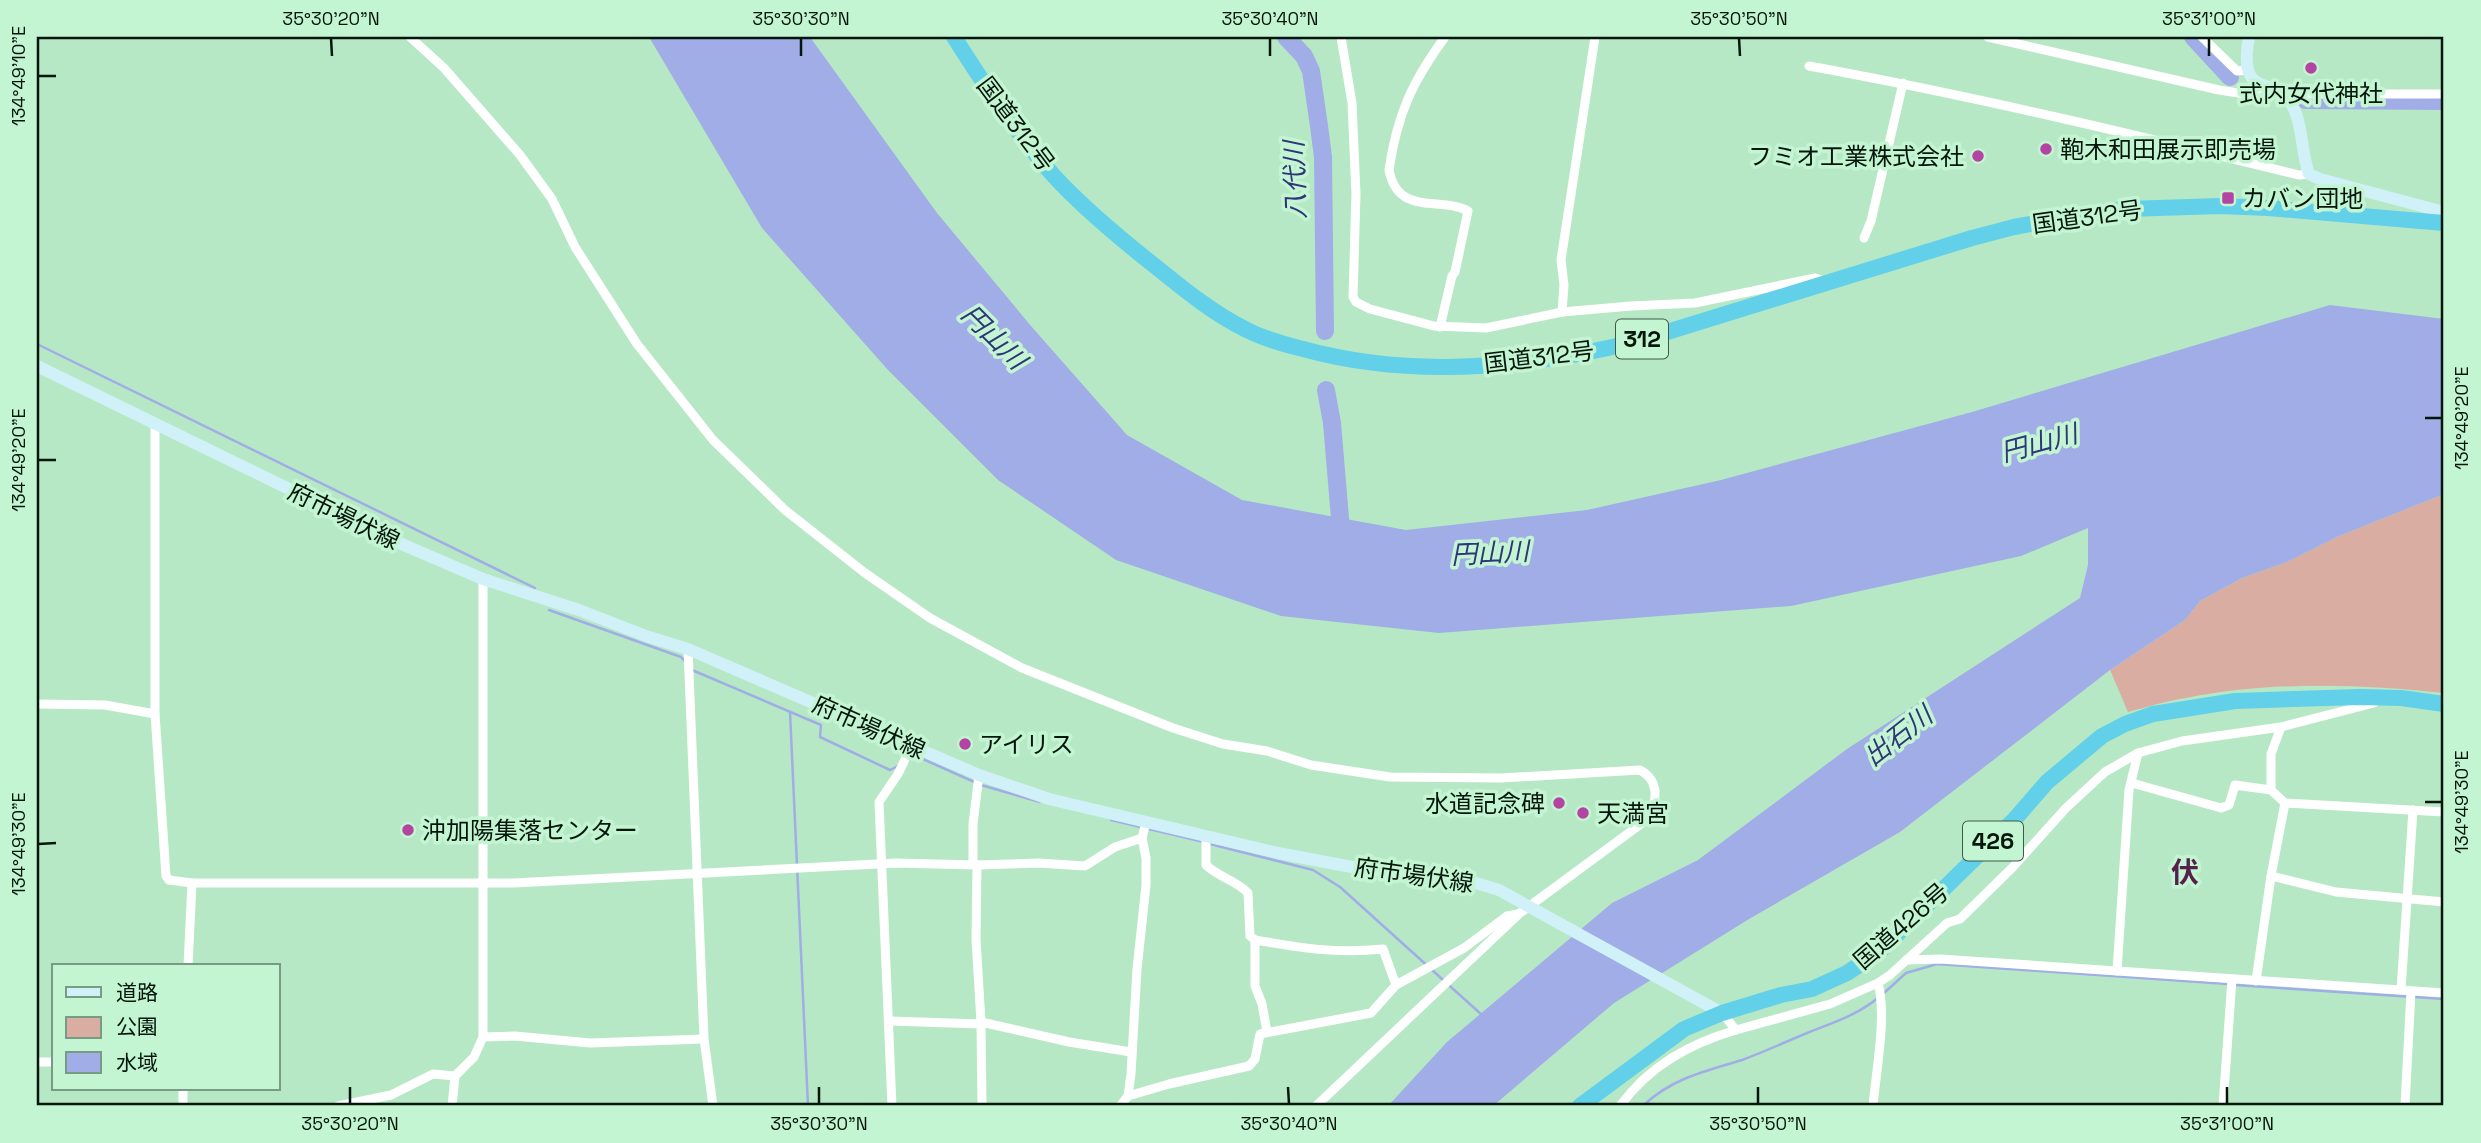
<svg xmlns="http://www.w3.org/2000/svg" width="2481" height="1143" font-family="'Space Grotesk','Noto Sans JP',sans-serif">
  <rect width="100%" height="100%" fill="#b7e8c5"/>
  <!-- green -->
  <path fill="#d9ada2" d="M2444 494V693C2359 684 2271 681 2186 698 2166 701 2147 707 2128 712L2110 670 2185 620 2200 601 2242 578 2287 562 2339 536Z"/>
  <!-- water -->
  <polygon fill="#a0ade6" points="649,37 810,37 937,213 1031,326 1127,435 1242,500 1406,530 1587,510 1721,480 1972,412 2330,305 2444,319 2444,494 2339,536 2287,562 2242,578 2200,601 2185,620 2110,670 1900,832 1749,919 1614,1003 1493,1106 1388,1106 1447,1042 1612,903 1698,860 1847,749 2080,598 2088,565 2088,528 2021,556 1791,606 1439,633 1281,616 1116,560 998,480 888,370 762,228"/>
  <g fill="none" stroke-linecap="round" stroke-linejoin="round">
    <!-- stream -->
    <g stroke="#a0ade6" stroke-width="2.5">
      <polyline points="37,344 535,588"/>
      <polyline points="549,610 681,657 686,662"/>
      <polyline points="692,670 821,725 820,737 890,770 898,766"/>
      <polyline points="790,712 808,1106"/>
      <polyline points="910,760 916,756 981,785 1040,802"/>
      <polyline points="1111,820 1204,842"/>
      <polyline points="1210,844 1313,870 1340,887 1482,1015"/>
      <polyline points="2235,985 2444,999"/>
      <polyline points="1884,993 1906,973 1937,964 2228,984"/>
      <path d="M1645 1104C1673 1078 1706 1071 1742 1060 1764 1052 1785 1042 1807 1033 1832 1023 1858 1015 1879 997"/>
    </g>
    <!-- river -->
    <g stroke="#a0ade6" stroke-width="18">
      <polyline points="1286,37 1304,56 1311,71 1319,126 1323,157 1325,331"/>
      <polyline points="2193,37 2230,77"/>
      <polyline points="2305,100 2444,101"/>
      <polyline points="1326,390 1332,423 1342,542"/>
    </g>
    <!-- street -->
    <g stroke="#fff" stroke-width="9">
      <path d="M410 37 444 68 520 155 552 199 575 247 637 344 713 440 785 510 865 573 930 618 1022 668 1173 728 1223 744 1267 751 1311 765 1390 777 1501 778 1640 770C1660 781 1657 800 1649 818L1520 913 1316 1106"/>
      <polyline points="1341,37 1352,103 1356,194 1353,297 1356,302 1370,309 1434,326 1486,328 1562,312 1631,306 1695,303 1815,278 1827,282"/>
      <polyline points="1988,37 2219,90 2245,94 2264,87"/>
      <polyline points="2202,37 2237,71 2247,70"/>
      <path d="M1809 66C1974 96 2136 135 2299 175L2309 174"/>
      <polyline points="2283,94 2444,94"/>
      <polyline points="1864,238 1871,221 1903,83"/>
      <polyline points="1562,312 1564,285 1561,260 1595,37"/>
      <path d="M1440 327 1452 276 1455 272 1468 211C1441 196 1398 217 1389 170 1397 115 1412 82 1445 37"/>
      <polyline points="155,423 155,714 166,876 169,880 192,883 514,883 896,863 977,865 1039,863 1085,866 1115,847 1142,838"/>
      <polyline points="688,649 704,1039 713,1106"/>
      <polyline points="37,704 105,705 155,714"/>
      <polyline points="2281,727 2271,754 2271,790 2285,803 2444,812"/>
      <polyline points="2132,783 2221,808 2229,805 2235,785 2271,790"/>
      <path d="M1206 836V865C1218 877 1236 880 1248 893L1250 936 1255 940V986L1262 1004 1267 1032"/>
      <polyline points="973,864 973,824 979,775"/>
      <polyline points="977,865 976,939 981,1022 982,1106"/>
      <polyline points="2271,876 2336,892 2444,902"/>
      <path d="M1255 940C1301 948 1336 954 1383 949L1396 985"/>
      <polyline points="1906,960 1940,959 2444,993"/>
      <polyline points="188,966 192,883"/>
      <polyline points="2117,971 2129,790 2138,753"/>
      <polyline points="2256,981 2271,876 2285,803"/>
      <polyline points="2401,990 2413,810"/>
      <polyline points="889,1021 981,1024"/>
      <polyline points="981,1022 1069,1042 1131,1052"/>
      <polyline points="1736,1030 1830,1004 1878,983 1890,975 1947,923 1960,919 2012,868 2066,808 2105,772 2138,753 2182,741 2281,727 2374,703"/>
      <polyline points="483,1037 515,1036 590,1043 704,1039"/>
      <polyline points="37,1062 54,1062"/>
      <polyline points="1128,1096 1169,1084 1249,1066 1255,1059 1260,1034 1371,1013 1396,985 1464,948 1507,916 1518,914"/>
      <polyline points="183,1106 183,1089"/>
      <polyline points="338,1106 391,1095 433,1074 455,1076"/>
      <polyline points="452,1106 455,1076 474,1057 483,1037 483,579"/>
      <polyline points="892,1106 879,802 898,774 911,747"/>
      <polyline points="1120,1106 1128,1096 1131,1074 1137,969 1146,885 1146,858 1142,838 1146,822"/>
      <path d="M1620 1106C1649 1066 1689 1044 1736 1030L1722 1013"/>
      <path d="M1873 1106C1876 1071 1887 1016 1878 983"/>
      <polyline points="2223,1106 2232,979"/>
      <polyline points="2405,1106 2411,991"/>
    </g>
    <!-- secondary -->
    <g stroke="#d0f1f8" stroke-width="12">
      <path d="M2249 37C2237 103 2276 73 2292 105 2303 125 2301 152 2309 174L2320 179 2444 212"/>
      <polyline points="37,366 406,546 483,579 579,610 646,636 688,649 979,775 1049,799 1278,853 1357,868 1453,876 1499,890 1722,1013"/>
    </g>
    <!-- highway -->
    <g stroke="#62d0e8" stroke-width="16">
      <path d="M954 37C984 84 1016 133 1053 175 1085 210 1123 241 1160 270 1187 292 1216 315 1247 330 1264 339 1284 344 1303 349 1412 379 1529 368 1638 341L1972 238 2014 227 2087 214 2127 209 2220 206 2268 208 2444 223"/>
      <polyline points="1580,1106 1684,1029 1722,1013 1781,995 1812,989 1847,973 1880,951 2014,820 2047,782 2102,736 2125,724 2153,714 2235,701 2360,697 2401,698 2444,704"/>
    </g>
  </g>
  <!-- ticks -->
  <path fill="none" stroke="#05170c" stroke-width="2.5" d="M331 38 332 56M801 38V56M1270 38V56M1739 38 1740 56M2209 38V56M38 76H56M2425 418H2442M38 460H56M2425 802H2442M38 844 56 843M350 1087V1104M819 1087V1104M1288 1087 1289 1104M1758 1087V1104M2227 1087V1104"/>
  <!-- markers -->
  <g fill="#b344a2" stroke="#c4f5d2" stroke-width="2.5">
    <circle cx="2311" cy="68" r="7"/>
    <circle cx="2046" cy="149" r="7"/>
    <circle cx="1978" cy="156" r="7"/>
    <rect x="2221" y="191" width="14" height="14" rx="3.5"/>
    <circle cx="965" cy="744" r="7"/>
    <circle cx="1559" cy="803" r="7"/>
    <circle cx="1583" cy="813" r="7"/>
    <circle cx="408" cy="830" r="7"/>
  </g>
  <g text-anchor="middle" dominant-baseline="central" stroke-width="7" stroke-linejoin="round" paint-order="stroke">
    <!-- shield labels -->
    <g fill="#c4f5d2" stroke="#3e5a47" stroke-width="2">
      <rect x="1616" y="319.5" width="52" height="39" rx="5"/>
      <rect x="1963" y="821.5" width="60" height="39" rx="5"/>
    </g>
    <g font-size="23" font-weight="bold" fill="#05170c">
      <text x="1642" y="339">312</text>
      <text x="1993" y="841">426</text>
    </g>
    <!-- poi labels -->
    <g font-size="24" fill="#05170c" stroke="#c4f5d2" text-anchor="start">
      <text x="2311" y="93" text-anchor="middle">式内女代神社</text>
      <text x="2060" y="149">鞄木和田展示即売場</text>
      <text x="1964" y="156" text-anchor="end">フミオ工業株式会社</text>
      <text x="2242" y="198">カバン団地</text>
      <text x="979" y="744">アイリス</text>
      <text x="1545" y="803" text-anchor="end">水道記念碑</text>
      <text x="1597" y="813">天満宮</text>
      <text x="422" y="830">沖加陽集落センター</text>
    </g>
    <!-- street labels -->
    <g font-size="24" fill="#05170c" stroke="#c4f5d2">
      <text transform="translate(1016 124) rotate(53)">国道312号</text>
      <text transform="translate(2087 217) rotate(-8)">国道312号</text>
      <text transform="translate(1539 357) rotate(-7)">国道312号</text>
      <text transform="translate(344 516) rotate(26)">府市場伏線</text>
      <text transform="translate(869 727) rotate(24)">府市場伏線</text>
      <text transform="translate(1414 875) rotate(8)">府市場伏線</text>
      <text transform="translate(1901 926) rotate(-41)">国道426号</text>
    </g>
    <!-- water labels -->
    <g font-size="26" font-style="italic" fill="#2e3679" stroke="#c4f5d2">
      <text transform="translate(1295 180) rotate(-92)">八代川</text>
      <text transform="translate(994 337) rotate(45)">円山川</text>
      <text transform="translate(2039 443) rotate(-15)">円山川</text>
      <text transform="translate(1490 553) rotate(-3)">円山川</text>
      <text transform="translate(1898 736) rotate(-38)">出石川</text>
    </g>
    <!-- quarter labels -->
    <g font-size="28" font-weight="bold" fill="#56204d" stroke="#c4f5d2">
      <text x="2185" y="872">伏</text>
    </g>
  </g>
  <!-- border -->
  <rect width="2481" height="1143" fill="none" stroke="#c4f5d2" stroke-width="77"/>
  <!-- legend -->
  <rect x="52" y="964" width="228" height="126" fill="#c4f5d2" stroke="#789c83" stroke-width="2"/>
  <rect x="66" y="987" width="35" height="10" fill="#d0f1f8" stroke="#789c83" stroke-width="2"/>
  <text x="116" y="1000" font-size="21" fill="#05170c">道路</text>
  <rect x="66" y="1017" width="35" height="21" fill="#d9ada2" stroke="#789c83" stroke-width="2"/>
  <text x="116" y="1034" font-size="21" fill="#05170c">公園</text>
  <rect x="66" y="1052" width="35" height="21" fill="#a0ade6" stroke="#789c83" stroke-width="2"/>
  <text x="116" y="1070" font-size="21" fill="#05170c">水域</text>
  <rect x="38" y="38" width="2404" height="1066" fill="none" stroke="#05170c" stroke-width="2.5"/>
  <g font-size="18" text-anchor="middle" fill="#05170c">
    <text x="331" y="25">35°30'20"N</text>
    <text x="801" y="25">35°30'30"N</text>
    <text x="1270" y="25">35°30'40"N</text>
    <text x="1739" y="25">35°30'50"N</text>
    <text x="2209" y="25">35°31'00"N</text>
    <text transform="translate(19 76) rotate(-90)" y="6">134°49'10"E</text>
    <text transform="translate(2462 418) rotate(-90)" y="6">134°49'20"E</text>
    <text transform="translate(19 460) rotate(-90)" y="6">134°49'20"E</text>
    <text transform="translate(2462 802) rotate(-90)" y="6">134°49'30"E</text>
    <text transform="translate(19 844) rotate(-90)" y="6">134°49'30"E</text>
    <text x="350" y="1130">35°30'20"N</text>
    <text x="819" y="1130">35°30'30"N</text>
    <text x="1289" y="1130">35°30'40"N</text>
    <text x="1758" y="1130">35°30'50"N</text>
    <text x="2227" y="1130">35°31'00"N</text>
  </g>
</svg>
